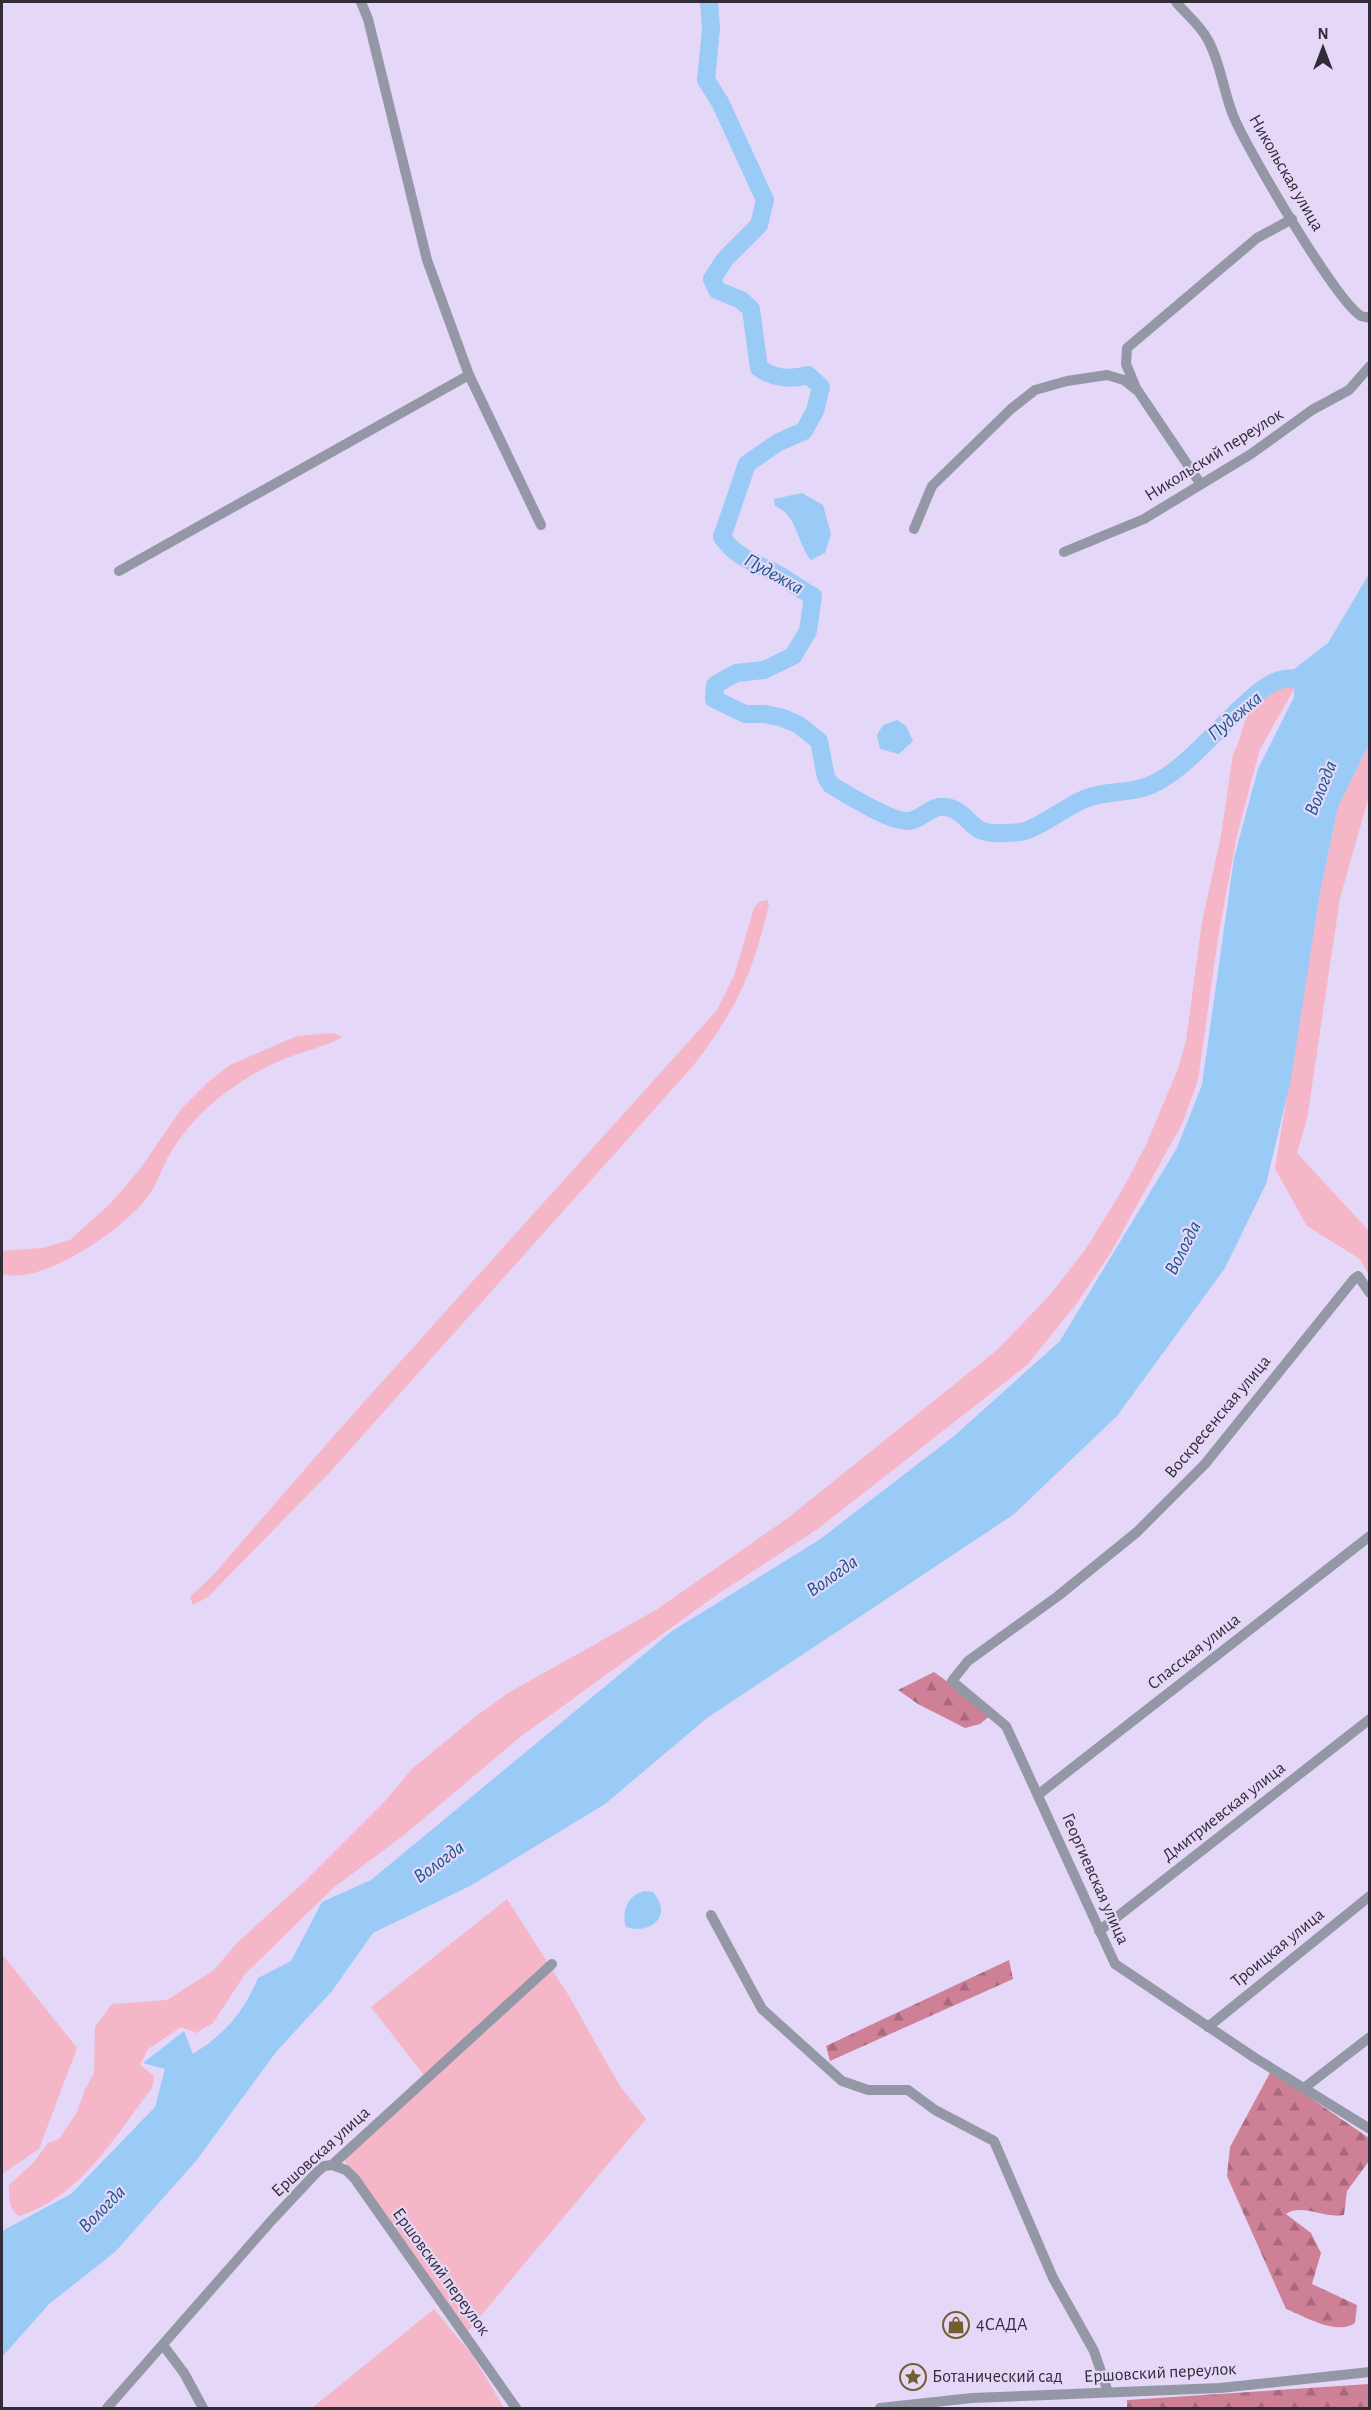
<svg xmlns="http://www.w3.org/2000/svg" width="1371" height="2410" font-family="'Alegreya Sans',sans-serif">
  <defs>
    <pattern id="forest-firs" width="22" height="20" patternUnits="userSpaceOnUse" patternTransform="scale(1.5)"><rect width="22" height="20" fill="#ce8097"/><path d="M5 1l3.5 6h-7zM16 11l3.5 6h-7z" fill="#a8697c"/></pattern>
  </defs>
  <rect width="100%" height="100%" fill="#e5d7f8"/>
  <!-- green -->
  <g fill="#f5b6c7">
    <path d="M1287 682 1293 687V691L1260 749 1237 835 1218 938 1198 1080 1182 1124 1111 1252 1077 1303 1027 1365 819 1528 715 1596 520 1737 404 1835 333 1888 245 1974 213 2023 196 2033 181 2027 148 2049 140 2065 154 2076 152 2088C115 2136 81 2197 19 2216 8 2209 9 2197 9 2185L33 2163 48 2143 59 2139 76 2114 85 2090 94 2073 95 2027 112 2004 167 2000 214 1970 236 1944 304 1882 385 1801 412 1769 475 1717 508 1693 656 1610 788 1518 997 1350 1049 1296 1085 1250 1121 1192 1146 1145 1178 1069 1186 1041 1202 922 1221 836 1233 754C1248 726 1238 717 1267 694 1274 688 1278 684 1287 682Z"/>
    <polygon points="1369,744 1369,796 1340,898 1307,1119 1297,1153 1369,1231 1369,1275 1360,1259 1307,1226 1275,1169 1320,892 1338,807"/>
    <path d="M767 900 769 904C753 973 737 1009 693 1066L329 1473 208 1597 193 1605 190 1597 214 1574 345 1423 717 1010 735 973 754 908 759 902Z"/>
    <path d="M333 1033 342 1037C323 1048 302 1051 282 1060 255 1071 228 1089 206 1109 191 1123 177 1141 167 1159 161 1170 158 1182 151 1192 131 1225 41 1287 2 1274V1251L42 1248 70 1240 110 1204 140 1169 182 1108 208 1082 230 1065 297 1036Z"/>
    <polygon points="507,1899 569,1996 620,2086 646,2119 468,2331 344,2160 427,2079 371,2007"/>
    <polygon points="2,1954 77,2048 39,2149 2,2174"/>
    <polygon points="434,2309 473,2356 504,2408 312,2408"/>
  </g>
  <!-- forest -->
  <g fill="url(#forest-firs)">
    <polygon points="934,1672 992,1714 980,1724 965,1728 918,1704 898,1690"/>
    <polygon points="1009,1960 1013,1979 830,2061 826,2046"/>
    <path d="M1271 2071 1369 2138V2161L1347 2191 1344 2215C1324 2219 1302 2203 1286 2214L1311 2233 1321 2253 1312 2284 1357 2305 1355 2323C1337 2336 1304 2316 1286 2309L1227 2176 1230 2147Z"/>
    <polygon points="1369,2384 1369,2408 1127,2408 1127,2400"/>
  </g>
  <!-- water -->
  <g fill="#9acaf6">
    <path d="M802 493 823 505 831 534 825 553 811 560C797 544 798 515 775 506L774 499Z"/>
    <path d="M1369 574V744L1338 807 1320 892 1291 1079 1266 1184 1225 1268 1117 1416 1013 1515 707 1718 605 1804 470 1886 373 1933 332 1991 276 2052 196 2161 115 2252 49 2304 2 2357V2231L71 2194 155 2107 165 2069 143 2063 184 2031 193 2054C226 2033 243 2013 258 1978L291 1961 322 1902 371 1880 672 1631 819 1540 954 1436 1060 1341 1177 1148 1202 1085 1234 858 1258 769 1294 697 1293 670 1328 643Z"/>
    <polygon points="897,720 906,726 913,741 899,754 880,749 877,735 883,725"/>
    <path d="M644 1891 653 1892C674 1916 650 1935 626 1927 621 1911 628 1895 644 1891Z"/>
  </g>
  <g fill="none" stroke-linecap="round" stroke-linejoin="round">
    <!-- river -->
    <path stroke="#9acaf6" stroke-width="18" d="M709 2 711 28 706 80 720 102 765 200 759 225 725 259 712 279 717 290 741 300 751 309 759 368C773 378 791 380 808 375L821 387 815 411 804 431 777 443 747 464 722 537C735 556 752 562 772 571 786 578 799 589 813 596L808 631 793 656 764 670 736 673 715 685 714 699 745 714H765L783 718 799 725 819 741 826 777 831 785C847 794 891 823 909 821 923 819 930 805 946 807 961 809 968 823 980 830 990 835 1009 833 1020 832 1032 832 1067 807 1080 801 1104 789 1132 795 1155 783 1187 767 1217 729 1244 705 1254 696 1265 685 1277 681 1290 676 1305 679 1318 680"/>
    <!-- minor -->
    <g stroke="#9497a5" stroke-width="10">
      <polyline points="361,2 368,19 427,260 469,375 541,525"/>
      <path d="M1176 2C1186 14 1201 26 1208 40 1221 64 1223 90 1233 115 1245 146 1336 301 1361 316 1363 317 1367 317 1370 318"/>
      <polyline points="1136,388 1126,364 1127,348 1257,238 1292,219"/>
      <polyline points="914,529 932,486 1011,409 1035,390 1067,381 1107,375 1124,380 1138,391 1200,483"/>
      <polyline points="1064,552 1144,519 1251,454 1312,410 1349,390 1370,366"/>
      <polyline points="119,571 469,375"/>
      <polyline points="1370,1293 1358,1276 1354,1279 1205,1464 1137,1532 1058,1596 968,1661 952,1681 1006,1726 1115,1964 1255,2058 1370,2129"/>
      <polyline points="1039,1794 1370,1536"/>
      <polyline points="711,1915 762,2009 842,2081 868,2090 908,2090 935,2110 994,2141 1053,2278 1094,2351 1108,2392"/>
      <polyline points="1099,1931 1370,1719"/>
      <polyline points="1208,2027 1370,1896"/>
      <polyline points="1304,2088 1370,2037"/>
      <polyline points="332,2165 346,2170 355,2179 516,2408"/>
      <polyline points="163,2345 184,2373 203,2408"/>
      <polyline points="107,2408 272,2220 316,2173 324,2166 332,2165 552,1964"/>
      <polyline points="880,2408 972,2398 1220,2388 1370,2372"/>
    </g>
  </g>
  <!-- icons -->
  <defs>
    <symbol id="shop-ring" viewBox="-11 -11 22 22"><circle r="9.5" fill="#e5d7f8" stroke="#735e2d" stroke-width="1.5"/><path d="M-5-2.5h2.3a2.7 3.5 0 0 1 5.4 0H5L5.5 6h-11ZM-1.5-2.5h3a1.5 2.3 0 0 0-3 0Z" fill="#735e2d"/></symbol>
    <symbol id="sight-ring" viewBox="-11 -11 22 22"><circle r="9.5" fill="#e5d7f8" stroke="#735e2d" stroke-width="1.5"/><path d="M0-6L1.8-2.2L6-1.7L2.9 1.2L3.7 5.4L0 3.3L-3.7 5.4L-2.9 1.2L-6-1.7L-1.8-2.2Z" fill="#735e2d"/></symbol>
  </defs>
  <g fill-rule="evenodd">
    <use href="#shop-ring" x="941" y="2310" width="30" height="30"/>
    <use href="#sight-ring" x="898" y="2362" width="30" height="30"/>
  </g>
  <g text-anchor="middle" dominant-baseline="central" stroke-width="4.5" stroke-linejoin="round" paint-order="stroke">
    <!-- street labels -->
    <g font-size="18" fill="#312c38" stroke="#e5d7f8">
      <text transform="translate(1286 173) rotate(60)">Никольская улица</text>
      <text transform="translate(1214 455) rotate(-32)">Никольский переулок</text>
      <text transform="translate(1218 1417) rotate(-50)">Воскресенская улица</text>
      <text transform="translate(1194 1652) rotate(-38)">Спасская улица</text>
      <text transform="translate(1224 1812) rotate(-38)">Дмитриевская улица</text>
      <text transform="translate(1095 1879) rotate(66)">Георгиевская улица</text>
      <text transform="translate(1278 1948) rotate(-39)">Троицкая улица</text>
      <text transform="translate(321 2152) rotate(-42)">Ершовская улица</text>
      <text transform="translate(441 2272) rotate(54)">Ершовский переулок</text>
      <text transform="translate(1160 2373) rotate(-3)">Ершовский переулок</text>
    </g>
    <!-- poi labels -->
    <g font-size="18" fill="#312c38" stroke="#e5d7f8" text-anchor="start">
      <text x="976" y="2325">4САДА</text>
      <text x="932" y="2377">Ботанический сад</text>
    </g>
    <!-- water labels -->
    <g font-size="20" font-style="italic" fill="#17588a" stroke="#e5d7f8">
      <text transform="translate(774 574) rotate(29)">Пудежка</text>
      <text transform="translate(1235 716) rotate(-40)">Пудежка</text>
      <text transform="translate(1321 788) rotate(-68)">Вологда</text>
      <text transform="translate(1183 1248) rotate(-63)">Вологда</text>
      <text transform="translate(832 1576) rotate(-35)">Вологда</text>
      <text transform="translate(439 1862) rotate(-36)">Вологда</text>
      <text transform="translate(102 2209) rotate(-45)">Вологда</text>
    </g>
  </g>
  <!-- border -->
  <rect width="1371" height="2410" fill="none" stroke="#312c38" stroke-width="6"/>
  <!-- north arrow -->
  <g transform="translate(1323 48)" stroke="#e5d7f8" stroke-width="4.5" paint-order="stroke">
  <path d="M0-4.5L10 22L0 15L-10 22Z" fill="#312c38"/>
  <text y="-9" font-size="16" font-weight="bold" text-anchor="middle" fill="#312c38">N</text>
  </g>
</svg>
